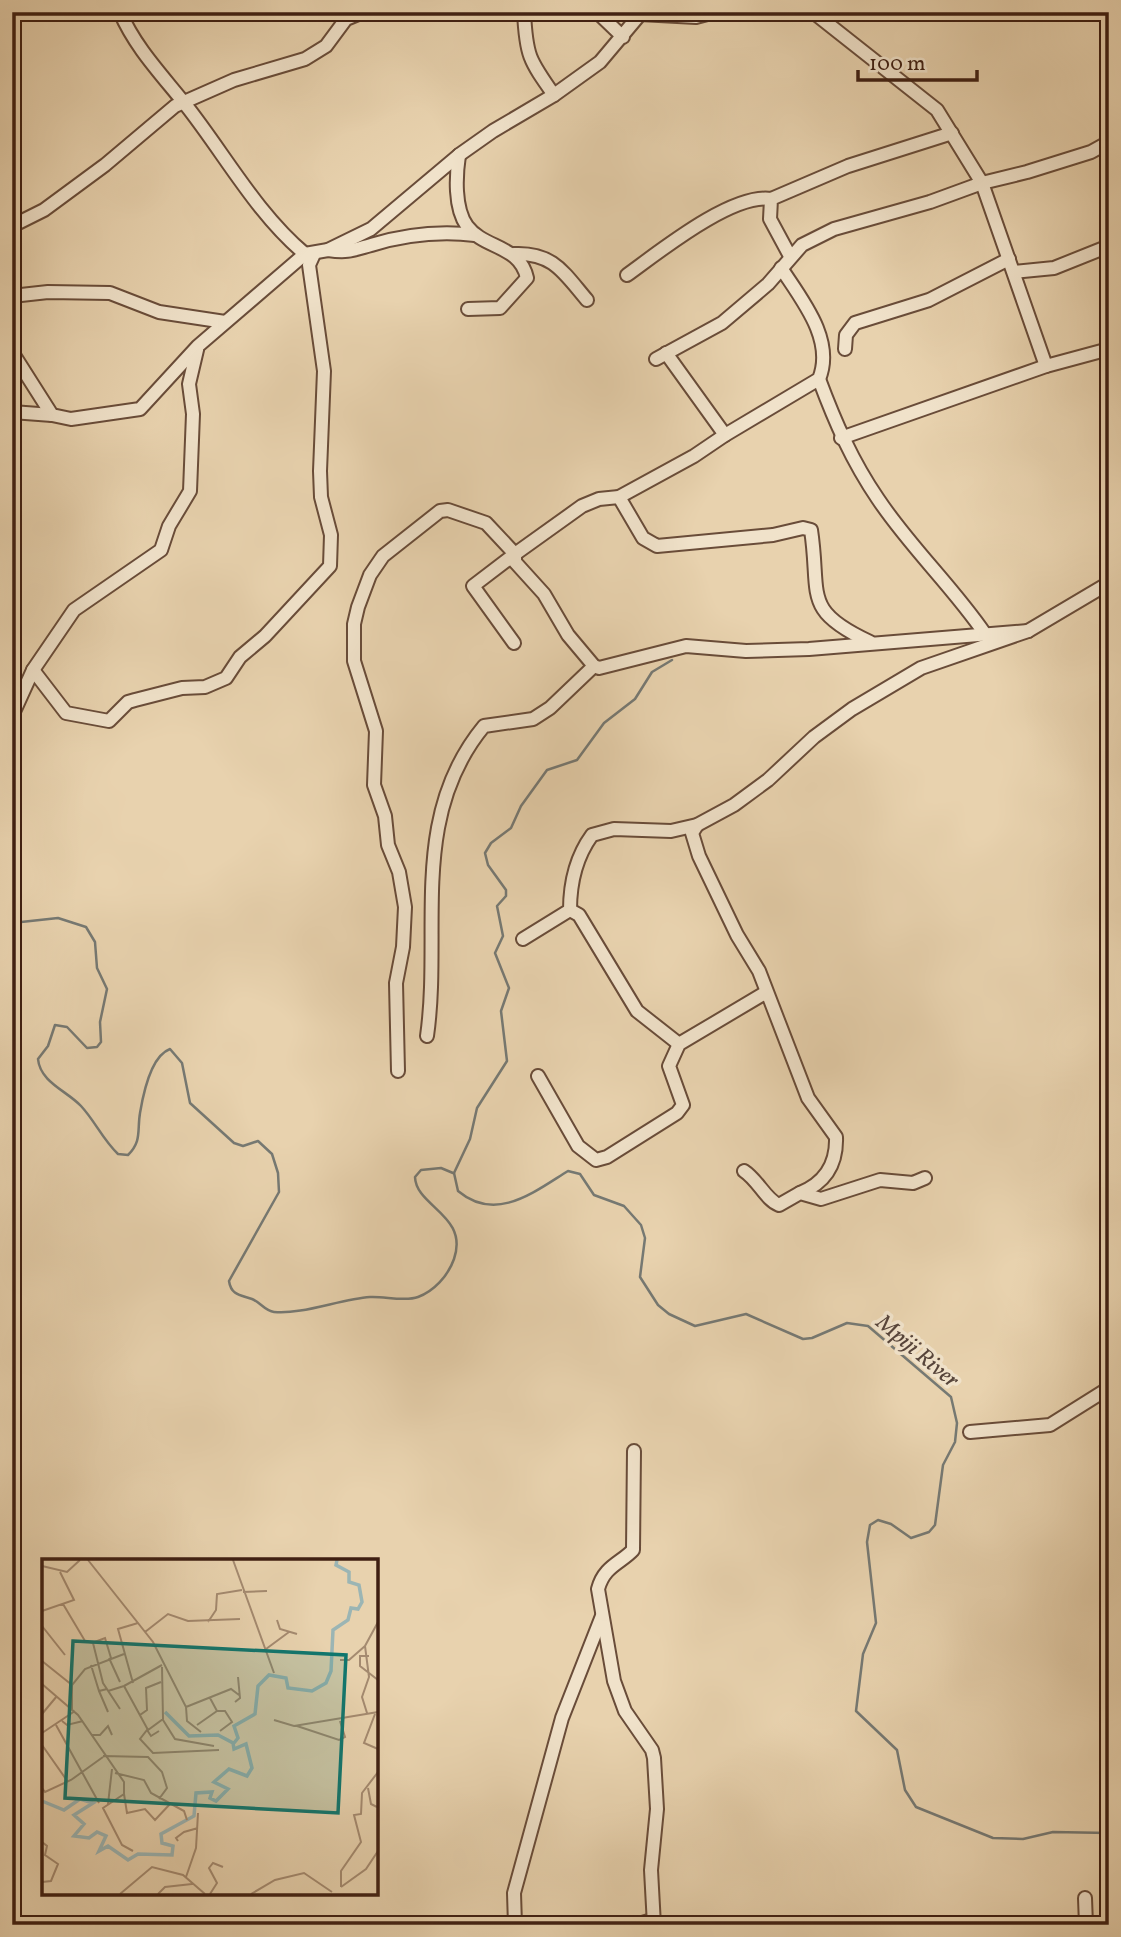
<svg xmlns="http://www.w3.org/2000/svg" width="1121" height="1937" font-family="Vollkorn,serif">
  <rect width="100%" height="100%" fill="#e8d2ae"/>
  <filter id="stains"><feTurbulence type="fractalNoise" baseFrequency=".00286" numOctaves="4"/><feColorMatrix values="0 0 0 0 .2 0 0 0 0 .09 0 0 0 0 .02 0 0 0 .5 -.17"/></filter>
  <radialGradient id="worn" r=".72"><stop offset=".6" stop-color="#630" stop-opacity="0"/><stop offset="1" stop-color="#630" stop-opacity=".3"/></radialGradient>
  <g fill="none" stroke-linecap="round" stroke-linejoin="round">
    <!-- stream -->
    <g stroke="#767973" stroke-width="2.5">
      <path d="M12 923 58 918 86 927 95 942 97 968 107 989 100 1022 101 1042 97 1047 87 1048 67 1027 55 1025 48 1046 38 1059C40 1082 67 1091 81 1106 95 1121 103 1140 118 1154L128 1155C142 1141 137 1131 140 1113 143 1095 151 1056 170 1049L182 1063 190 1103 234 1143 243 1146 258 1141 272 1154 278 1173 279 1192 229 1281C231 1295 240 1295 252 1299 260 1302 265 1311 274 1312 301 1315 341 1299 370 1297 384 1296 405 1302 418 1297 434 1291 448 1276 454 1259 469 1215 416 1207 415 1177L421 1170 441 1168 453 1173"/>
      <path d="M454 1173 458 1191C496 1223 534 1192 568 1171L580 1174 594 1195 624 1206 641 1225 645 1238 640 1277 658 1305 669 1314 695 1326 746 1314 803 1339 812 1338 847 1323 868 1326 951 1397 957 1423 955 1442 943 1465 935 1525 929 1532 911 1538 891 1524 878 1520 870 1525 867 1542 876 1623 863 1654 856 1711 897 1750 905 1790 916 1807 993 1838 1023 1839 1053 1832 1109 1833"/>
      <polyline points="454,1173 470,1139 477,1108 507,1061 501,1011 509,988 495,953 503,936 497,906 506,896 506,890 488,865 485,853 491,843 511,828 521,806 547,770 577,760 604,723 635,699 652,672 672,660"/>
    </g>
    <defs>
      <g id="minor">
        <path d="M120 12C135 47 161 74 185 104 224 153 256 213 305 254"/>
        <path d="M524 12C526 55 529 60 554 95"/>
        <polyline points="597,12 623,37"/>
        <polyline points="813,12 937,110 982,183 1046,366"/>
        <polyline points="640,14 696,17 715,12"/>
        <path d="M459 155C456 175 454 208 467 226 484 249 520 245 527 278L500 308 468 309"/>
        <polyline points="12,226 44,210 105,165 175,106 234,80 305,59 326,46 346,19 363,12"/>
        <path d="M328 250C348 253 353 250 371 245 404 235 441 231 475 235"/>
        <path d="M514 254C553 252 564 273 587 300"/>
        <polyline points="790,256 770,219 771,199 848,166 952,133"/>
        <path d="M781 268C802 300 835 340 819 379L725 435 694 456 619 497 599 499 582 506 515 554V562L544 594 568 635 594 666 599 668 686 646 746 651 809 649 1028 631"/>
        <polyline points="1014,272 1054,268 1109,246"/>
        <path d="M627 275C659 252 732 193 771 199"/>
        <polyline points="12,296 48,292 110,293 159,312 225,322"/>
        <polyline points="845,349 846,335 855,323 929,300 1009,259"/>
        <polyline points="12,352 52,415 71,419 140,409 198,346 305,254 328,250 371,229 459,155 493,131 554,95 600,62 642,12"/>
        <polyline points="666,353 725,435"/>
        <polyline points="656,359 722,323 768,284 802,245 834,229 930,202 982,183 1027,172 1091,152 1109,142"/>
        <path d="M819 379C835 422 852 461 878 499 910 547 953 587 985 634"/>
        <polyline points="12,412 52,415"/>
        <polyline points="841,438 1046,366 1109,349"/>
        <path d="M619 497 643 538 657 546 773 535 803 528 811 530C821 595 801 610 870 642"/>
        <polyline points="33,670 66,713 109,721 128,702 135,700 182,688 205,687 226,678 240,657 265,636 330,566 331,535 321,497 320,471 324,371 309,265 314,254"/>
        <polyline points="12,716 33,670 74,610 161,550 169,526 190,491 193,414 189,384 197,350"/>
        <path d="M697 825 692 833 699 856 737 935 759 971 808 1098 836 1137C837 1164 825 1183 800 1193"/>
        <polyline points="570,910 579,915 637,1011 679,1044"/>
        <path d="M523 939 570 910C570 883 576 857 592 835L614 829 671 831 697 825 734 805 768 780 814 737 852 709 921 668 1028 631 1109 583"/>
        <path d="M427 1036C442 930 408 818 484 726L533 719 550 708 594 666"/>
        <polyline points="398,1071 396,983 403,947 405,907 399,872 388,845 385,816 374,785 376,731 354,661 354,624 358,607 370,575 383,556 440,511 448,510 486,523 515,554 473,586 514,643"/>
        <polyline points="538,1076 578,1146 596,1160 607,1157 677,1113 683,1105 669,1066 679,1044 765,993"/>
        <path d="M744 1171C758 1180 766 1200 779 1205L800 1193 821 1199 880 1180 913 1183 925 1178"/>
        <polyline points="970,1432 1050,1425 1109,1388"/>
        <path d="M634 1451 633 1550C621 1563 604 1566 598 1589L614 1681 625 1711 652 1750 654 1758 657 1809 651 1870 654 1925"/>
        <polyline points="1085,1898 1086,1925"/>
        <polyline points="515,1925 514,1893 562,1718 602,1616"/>
        <polyline points="636,1925 652,1920"/>
      </g>
    </defs>
    <!-- minor casing -->
    <use href="#minor" stroke="#694c39" stroke-width="16"/>
    <!-- minor -->
    <use href="#minor" stroke="#f0e2ca" stroke-width="12"/>
  </g>
  <g text-anchor="middle" dominant-baseline="central" stroke-width="7" stroke-linejoin="round" paint-order="stroke">
    <!-- water labels -->
    <g font-size="23" font-style="italic" fill="#56443a" stroke="#f0e2ca">
      <text transform="translate(917 1352) rotate(40)">Mpiji River</text>
    </g>
  </g>
  <!-- overview -->
  <g transform="translate(42 1559)">
    <rect width="336" height="336" fill="#e8d2ae"/>
    <path fill="none" stroke="#9bb5b4" stroke-width="3.5" d="M192 184 196 179 192 167 213 155 216 127 227 116 244 119 246 129 270 132 284 124 289 112 291 71 306 61 309 49 316 50 320 43 317 26 307 23V13L294 6 295 1M0 242 22 251 38 240 51 244 32 256 42 265 32 277 47 279 55 273 64 277 57 292 66 287 86 301 96 295 130 296 131 287 120 284 119 275 152 257 154 234 170 233 168 239 174 242 186 230 172 223 187 210 205 217 210 209 204 185 192 190 191 184 176 176 147 177 123 153"/>
    <path fill="none" stroke="#a48a70" stroke-width="2" d="M46 1 111 83 144 148 145 162 159 173M191 1 232 114M0 7 25 13 38 1M201 33 225 32M21 45 43 82 51 84 61 124 78 150M0 52 32 41 18 13M235 61 238 70 255 75M166 63 174 51 175 35 200 31M0 67 23 96M103 73 126 55 146 62 198 60M50 84 63 79 69 99M224 90 247 73M327 97H318V107L336 121M67 99 78 123M298 101H307L323 87M0 102 30 126M49 106 57 132 65 130M91 124 76 70 96 64M0 125 36 156 82 223V235L61 249 80 286 91 292M82 127 120 106M57 132 66 153M66 132 82 127 106 171 121 160 120 108M168 139 175 152H183L190 163 178 172M193 143 198 139 196 118M144 148 189 130 197 136M30 150V126L43 110 82 95M325 154 320 138 327 118 323 87 336 63M0 155 15 137M333 155 322 184 336 190M98 156 105 151 104 129 119 123M121 161 133 180 172 187M232 161 252 167 336 153M20 162 25 166 41 162M14 166 57 244M155 166 175 152M255 167 297 181 303 178 298 162M117 172 109 177 105 171 98 180 111 194 177 191M0 174 33 152M49 176H58L66 167 70 176M0 186 26 223M61 197 106 198 120 213 125 229 117 240M73 214 102 221 109 234 142 252 145 261M0 229 3 233 29 221 61 198M326 229 329 245 335 248M82 235 85 254 103 250 113 261 128 245M66 245 70 210M136 282 134 279 142 273 156 269M0 283 5 287 3 296 16 305 9 322 0 323M144 318 154 289 156 254M299 328V312L319 283 312 256 319 255 320 234 336 213M299 328 324 310 336 292M78 335 110 308 141 316 163 335M116 335 123 328 150 325M168 335 175 324 167 309 171 304 181 308M209 335 233 321 262 314 290 333"/>
    <path fill="#0f766e" fill-opacity="0.15" stroke="#0f766e" stroke-width="3.5" d="M31 82 304 96 296 254 23 239Z"/>
    <rect width="336" height="336" fill="none" stroke="#3f1f12" stroke-width="3.5"/>
  </g>
  <!-- margin -->
  <rect width="1121" height="1937" fill="none" stroke="#e8d2ae" stroke-width="42"/>
  <rect x="14" y="14" width="1093" height="1909" fill="none" stroke="#3f1f12" stroke-width="3.5"/>
  <rect x="21" y="21" width="1079" height="1895" fill="none" stroke="#3f1f12" stroke-width="2"/>
  <!-- scale -->
  <path d="M858 70v10h119v-10" fill="none" stroke="#3f1f12" stroke-width="3.5"/>
  <text x="869" y="70" font-size="21" fill="#3f1f12" stroke="#f0e2ca" stroke-width="5" paint-order="stroke">100 m</text>
  <rect width="100%" height="100%" filter="url(#stains)"/>
  <rect width="100%" height="100%" fill="url(#worn)"/>
</svg>
